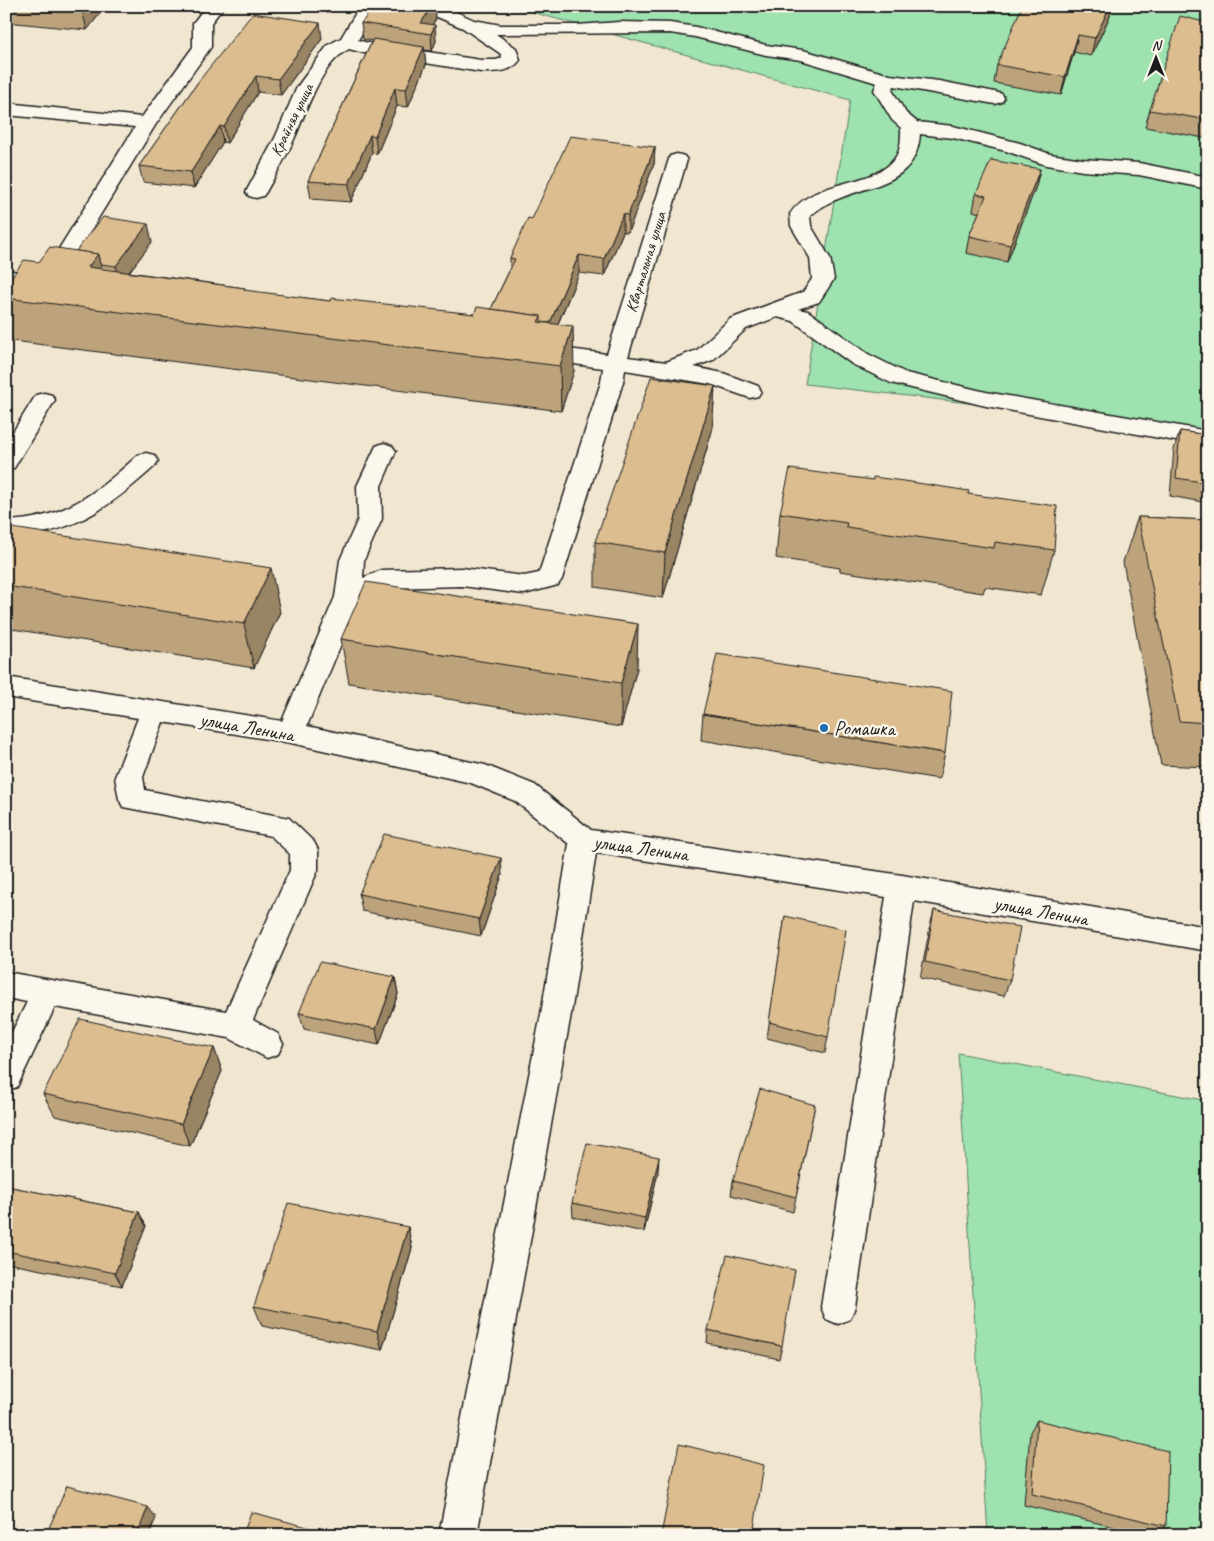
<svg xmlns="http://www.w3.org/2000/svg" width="1214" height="1541" font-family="Caveat,sans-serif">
  <rect width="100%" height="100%" fill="#f1e6d0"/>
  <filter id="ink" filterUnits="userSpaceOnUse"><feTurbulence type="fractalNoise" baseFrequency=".02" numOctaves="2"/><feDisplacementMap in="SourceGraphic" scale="10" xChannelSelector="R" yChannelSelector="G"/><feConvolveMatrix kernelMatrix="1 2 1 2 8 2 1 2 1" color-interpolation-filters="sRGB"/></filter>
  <g filter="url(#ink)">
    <!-- green -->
    <g fill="#9de2af" stroke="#5c7f66">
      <polygon points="510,6 1208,6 1208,431 805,384 850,100"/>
      <polygon points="958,1053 1208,1101 1208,1535 988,1535"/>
    </g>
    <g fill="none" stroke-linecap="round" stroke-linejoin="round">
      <defs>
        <g id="minor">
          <polygon points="206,6 224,6 211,23 211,47 156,124 56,287 49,289 6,282 6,270 42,276 135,127 6,115 6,103 142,117 193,47 193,23"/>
          <path d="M360 6H378L358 40 368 43 481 60H496L502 58 501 54 463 28 421 10 418 6H443L474 20 501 25H577L619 22 670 23 696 27 766 45 803 50 890 75 939 81 995 92 1002 94 1004 98 1002 102 995 104 894 86 892 90 906 113 917 122 953 126 1020 143 1050 154 1083 159 1139 163 1208 177V189L1139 175 1083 171 1046 165 1006 151 953 138 920 134C916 196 847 181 810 216L811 226 830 258 834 279 819 302 798 309 808 311 868 354 906 373 986 392 1208 431V447L986 406 891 383 852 364 793 321 777 317 746 329 713 360 694 367 723 373 758 386 761 391 758 396 750 398 710 384 625 370 623 382 562 579 558 585 524 594 462 586 386 588 358 603 307 726 485 765 535 785 591 830 902 875 1208 927V951L914 901 855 1307 850 1319 838 1324 826 1319 821 1307 886 897 596 853 571 1014 477 1535H439L541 1014 569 844 515 801 471 783 291 743 163 722 143 777 145 790 289 818 314 842 318 850V870L253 1020 278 1034 283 1044 278 1054 267 1058 229 1038 55 1007 17 1087 6 1091V1044L27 1002 6 998V972L226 1011 290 870V854L271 836 123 807 119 799 115 777 138 718 6 697V677L282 721 335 597 340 560 358 519 357 486 376 446 384 443 392 446 396 451 381 486 382 519 364 560 363 578 382 570 462 568 524 576 539 573 601 382 603 368 537 359 529 357 526 352 529 347 537 345 607 354 670 156 677 154 684 156 687 160 628 357 666 362 697 350 730 319 803 292 812 279 810 258 791 226 790 214C815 177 874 188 895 158 901 150 901 139 901 128L892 120 874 90 877 83 801 60 766 55 695 37 670 33 496 34 516 48 520 60C511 73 495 72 481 72L364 53 349 49C321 63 307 110 295 137 287 156 276 174 266 192L263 196 256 198 249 196 246 192 275 138 297 87 328 45 341 38Z"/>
          <polygon points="44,393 52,395 55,400 14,468 6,470 6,443 36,395"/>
          <path d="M146 453 154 455 158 461 154 467C109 508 70 536 6 537V521C65 519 96 493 138 455Z"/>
        </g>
      </defs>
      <!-- minor casing -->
      <use href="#minor" stroke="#1c1c1c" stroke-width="3"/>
      <!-- minor -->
      <use href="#minor" fill="#fbf7ec" fill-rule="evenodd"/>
    </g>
    <!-- wall -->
    <g fill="#bca37b" stroke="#1c1c1c">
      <polygon points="6,6 106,6 87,30 6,22"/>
      <polygon points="1110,16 1091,56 1074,52 1061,95 994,83 997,65"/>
      <polygon points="436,19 432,25 436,41 432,51 424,50 426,65 408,107 397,106 377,154 372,153 351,202 311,199 308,181 372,41 363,39 361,23"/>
      <polygon points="1208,23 1208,125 1204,138 1145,127 1150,110"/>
      <polygon points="322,39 281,95 258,92 227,143 223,142 194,188 143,182 139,166 198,82"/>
      <polygon points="655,147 654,164 628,232 623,232 604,276 579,273 558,324 574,371 561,411 13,341 6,322 6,285 39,262 76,251 152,242 129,272 245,288 246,291 330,301 474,314 491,309 510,269 510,258 532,219"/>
      <polygon points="1040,169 1036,186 1007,262 966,253 969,236 979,213 973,211 976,194"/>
      <polygon points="715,386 712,431 663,598 595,587 595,542"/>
      <polygon points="1180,431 1208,435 1208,503 1170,496 1174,449"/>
      <polygon points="968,494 1054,550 1041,595 985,587 983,593 840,571 840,568 776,558 780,513"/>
      <polygon points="1138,517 1208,520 1208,767 1161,765 1123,562"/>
      <polygon points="6,527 280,612 254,668 6,628"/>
      <polygon points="341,639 637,668 621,727 349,683"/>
      <polygon points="703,714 945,753 939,779 701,740"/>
      <polygon points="502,875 481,936 362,911 359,894"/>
      <polygon points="934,910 1010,980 1004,996 920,978 930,927"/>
      <polygon points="785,916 828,1037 825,1053 767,1038"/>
      <polygon points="395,977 398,994 379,1045 304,1029 299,1013"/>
      <polygon points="214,1048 222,1071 190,1146 55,1116 43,1094"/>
      <polygon points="815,1105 793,1212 731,1195 733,1181"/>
      <polygon points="658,1172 644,1232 573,1217 572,1203"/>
      <polygon points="6,1186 139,1212 146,1226 122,1286 6,1263"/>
      <polygon points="408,1227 412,1248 382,1350 262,1326 254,1306"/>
      <polygon points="708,1330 782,1346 779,1359 707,1343"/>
      <polygon points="1037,1420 1166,1526 1158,1535 1147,1535 1024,1505 1030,1432"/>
    </g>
    <!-- shaded-wall -->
    <g fill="#998464" stroke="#1c1c1c">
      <polygon points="81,6 106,6 87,30"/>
      <polygon points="432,6 435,6 436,19 426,34 421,23"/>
      <polygon points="1110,6 1112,6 1110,16 1091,56 1095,38"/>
      <polygon points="320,23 322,39 281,95 278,79"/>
      <polygon points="435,25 436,41 432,51 431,34"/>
      <polygon points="1078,35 1074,52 1061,95 1065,77"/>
      <polygon points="424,47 426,65 408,107 406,89"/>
      <polygon points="256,76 258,92 227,143 224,127"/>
      <polygon points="395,88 397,106 377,154 375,136"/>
      <polygon points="220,126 223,142 194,188 191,172"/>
      <polygon points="370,135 372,153 351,202 349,184"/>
      <polygon points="655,147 654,164 628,232 628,215"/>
      <polygon points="1040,169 1036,186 1007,262 1010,245"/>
      <polygon points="623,214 623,232 604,276 604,259"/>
      <polygon points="148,224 152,242 120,284 116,266"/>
      <polygon points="98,254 109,299 88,267"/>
      <polygon points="579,255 579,273 549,345 548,328"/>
      <polygon points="573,326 574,371 561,411 560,366"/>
      <polygon points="715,386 712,431 663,598 665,553"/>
      <polygon points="271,568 280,612 254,668 244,624"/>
      <polygon points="638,624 637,668 621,727 621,683"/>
      <polygon points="501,858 502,875 481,936 479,919"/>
      <polygon points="395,977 398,994 379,1045 376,1029"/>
      <polygon points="214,1048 222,1071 190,1146 181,1124"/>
      <polygon points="659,1157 658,1172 644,1232 645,1218"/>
      <polygon points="139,1212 146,1226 122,1286 115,1273"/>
      <polygon points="408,1227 412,1248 382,1350 377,1331"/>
      <polygon points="148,1507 156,1518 149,1535 137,1535"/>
    </g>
    <!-- building -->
    <g fill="#dbbd8f" stroke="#1c1c1c">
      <polygon points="375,6 432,6 421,23 435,25 431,34 361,23"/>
      <polygon points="1022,6 1110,6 1095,38 1078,35 1065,77 997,65"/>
      <polygon points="253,13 320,23 278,79 256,76 224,127 220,126 191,172 139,166 198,82"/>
      <polygon points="1180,16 1208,23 1208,120 1150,110"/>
      <polygon points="373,39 424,47 406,89 395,88 375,136 370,135 349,184 308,181"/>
      <polygon points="570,136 655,147 628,215 623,214 604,259 579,255 550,323 541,322 541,316 491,309 515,259 510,258 528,218 532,219"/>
      <polygon points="991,160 1040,169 1010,245 969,236 986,196 976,194"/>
      <polygon points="103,217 148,224 116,266 100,264 98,254 76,251"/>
      <polygon points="50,247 98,254 88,267 245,288 244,290 330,301 331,298 474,314 477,307 541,316 538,322 573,326 560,366 6,298 6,285 24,260 39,262"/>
      <polygon points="651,377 715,386 665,553 595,542"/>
      <polygon points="1180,431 1208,435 1208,483 1176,478"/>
      <polygon points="790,469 873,480 873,477 911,482 969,491 968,494 1057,506 1054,550 995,542 994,548 846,527 847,523 780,513"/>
      <polygon points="1138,517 1208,520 1208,723 1179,721"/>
      <polygon points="6,527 271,568 244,624 6,586"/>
      <polygon points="366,582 638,624 621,683 341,639"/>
      <polygon points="717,654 952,691 945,753 703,714"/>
      <polygon points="384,834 501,858 479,919 359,894"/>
      <polygon points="934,910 1020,927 1010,980 925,962"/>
      <polygon points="785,916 846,930 828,1037 769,1022"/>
      <polygon points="320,962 395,977 376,1029 299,1013"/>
      <polygon points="80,1019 214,1048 181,1124 43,1094"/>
      <polygon points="760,1089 815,1105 796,1197 733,1181"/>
      <polygon points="587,1143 659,1157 645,1218 572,1203"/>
      <polygon points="6,1186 139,1212 115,1273 6,1251"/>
      <polygon points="288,1203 408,1227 377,1331 254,1306"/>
      <polygon points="727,1255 795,1270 782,1346 708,1330"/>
      <polygon points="1037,1420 1168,1451 1166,1526 1032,1494"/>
      <polygon points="679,1444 764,1465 753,1535 661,1535"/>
      <polygon points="67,1486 148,1507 137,1535 46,1535"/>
      <polygon points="251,1512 337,1535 243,1535"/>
    </g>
  </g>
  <!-- markers -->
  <circle fill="#1f6fb2" stroke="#fbf7ec" stroke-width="2" cx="824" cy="728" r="5"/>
  <g text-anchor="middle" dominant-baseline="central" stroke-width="4.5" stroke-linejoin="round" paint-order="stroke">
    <!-- far-street labels -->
    <g font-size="16" fill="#1c1c1c" stroke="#fbf7ec">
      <text transform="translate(292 120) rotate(-64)">Крайняя улица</text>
      <text transform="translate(646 262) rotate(-73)">Квартальная улица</text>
    </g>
    <!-- street labels -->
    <g font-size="20" fill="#1c1c1c" stroke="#fbf7ec">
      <text transform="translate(247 727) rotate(10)">улица Ленина</text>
      <text transform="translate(641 848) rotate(8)">улица Ленина</text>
      <text transform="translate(1041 911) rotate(10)">улица Ленина</text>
    </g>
    <!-- poi labels -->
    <g font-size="20" fill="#1c1c1c" stroke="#fbf7ec" text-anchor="start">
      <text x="834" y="728">Ромашка</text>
    </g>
  </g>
  <!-- margin -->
  <rect width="1214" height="1541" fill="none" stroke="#fbf7ec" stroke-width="25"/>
  <rect x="12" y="12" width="1189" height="1516" fill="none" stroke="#1c1c1c" stroke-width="2" filter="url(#ink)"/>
  <!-- north arrow -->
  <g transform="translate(1156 58)" stroke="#fbf7ec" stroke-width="4" paint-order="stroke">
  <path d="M0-4L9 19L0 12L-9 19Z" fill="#1c1c1c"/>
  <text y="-8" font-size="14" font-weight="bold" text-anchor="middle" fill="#1c1c1c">N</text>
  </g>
</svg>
